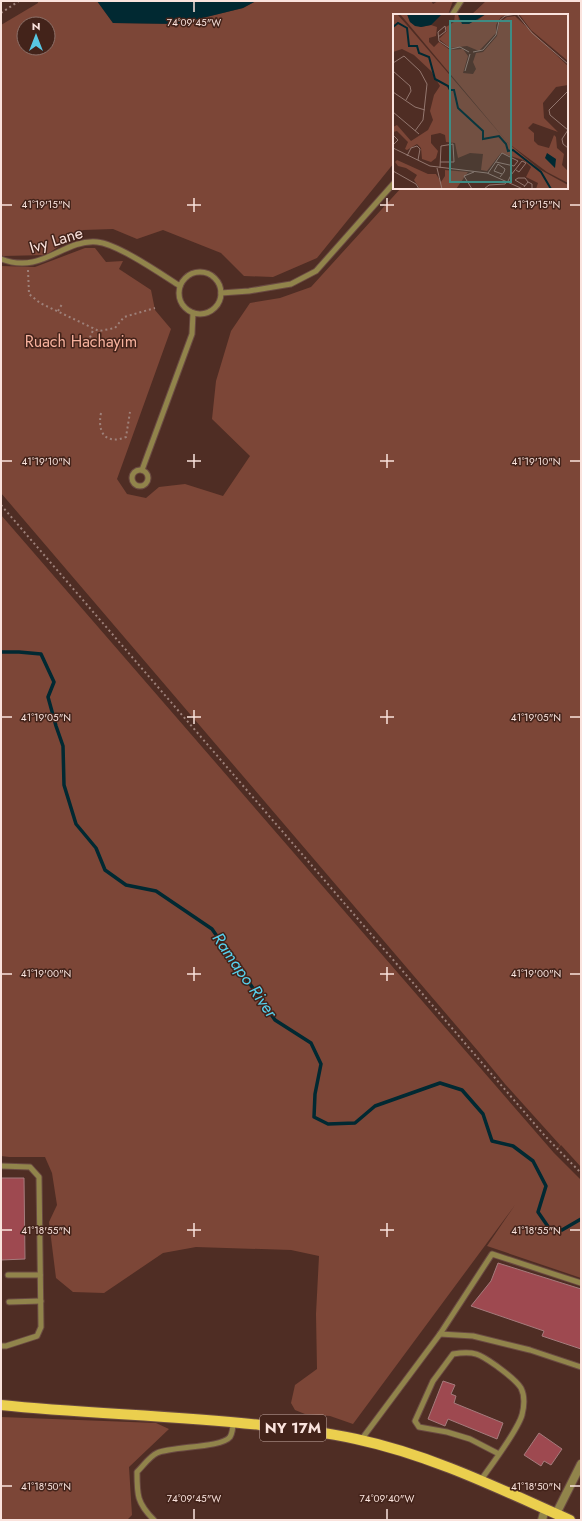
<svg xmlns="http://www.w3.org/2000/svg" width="582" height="1521" font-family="Jost,sans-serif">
  <rect width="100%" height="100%" fill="#4f2d24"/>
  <!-- green -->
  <g fill="#7c4637" fill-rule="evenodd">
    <path d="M38 1H97L113 23 178 24 243 8 256 1H431L433 4 438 1H453L448 15H394V163L317 258 273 277 244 276 221 253 163 230 137 239 113 229 83 230 46 255 3 256 1 255V25L38 3ZM24 24H48V48H24Z"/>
    <polygon points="486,1 581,1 581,1167 561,1145 554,1153 581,1180 581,1278 487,1246 515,1205 353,1424 330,1416 305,1414 295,1410 291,1403 295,1385 317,1369 316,1314 319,1256 291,1250 196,1247 163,1253 104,1293 73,1292 56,1278 49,1222 57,1205 52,1173 45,1157 9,1157 1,1156 1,515 554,1153 560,1145 505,1084 478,1051 1,493 1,266 35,267 85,248 95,248 106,262 123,261 119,269 151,290 155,310 171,329 117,479 127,494 146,498 159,487 185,484 223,496 250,456 212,419 216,381 231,331 250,303 280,298 311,287 401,188 567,188 567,15 471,15"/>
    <polygon points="1,1417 156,1423 169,1429 129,1467 132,1515 127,1520 1,1520"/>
  </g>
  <!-- water -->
  <polygon fill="#012932" points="97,1 256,1 243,8 178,24 113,23"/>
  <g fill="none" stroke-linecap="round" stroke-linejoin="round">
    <!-- stream -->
    <polyline stroke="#012932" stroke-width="3.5" points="1,652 19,652 41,654 54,682 48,697 56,726 63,746 64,785 76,824 96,848 105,870 126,885 156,891 212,929 275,1020 311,1043 321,1064 315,1094 314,1117 328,1124 355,1123 375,1106 440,1083 462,1090 483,1114 492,1141 513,1146 533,1161 546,1186 538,1212 549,1228 562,1230 581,1219"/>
  </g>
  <!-- building -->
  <g fill="#9e4950" stroke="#a57b7c">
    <polygon points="1,1178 24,1178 25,1259 1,1260"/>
    <polygon points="498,1263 581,1289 581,1349 542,1336 544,1331 471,1306 491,1281"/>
    <polygon points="443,1381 455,1385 451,1394 456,1396 454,1403 503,1423 497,1439 448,1419 445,1426 428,1419"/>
    <polygon points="539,1433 562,1449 551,1465 544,1461 541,1466 524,1455"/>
  </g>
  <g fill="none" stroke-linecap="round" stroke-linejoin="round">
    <defs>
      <g id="service">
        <polyline points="452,15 461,1"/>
        <path d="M1 259C43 275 62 239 97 242 118 244 161 274 180 286"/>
        <circle cx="200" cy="293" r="21"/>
        <polyline points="221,293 249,291 291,284 316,271 394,183"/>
        <circle cx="140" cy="478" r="8"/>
        <polyline points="142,470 192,334 193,313"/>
        <polyline points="1,1166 30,1167 39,1177 41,1327 37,1336 6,1346 1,1346"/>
        <polyline points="8,1275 40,1275"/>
        <polyline points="9,1302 41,1301"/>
        <polyline points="440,1334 473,1336 530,1350 581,1367"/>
        <polyline points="361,1440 440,1334 492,1254 581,1283"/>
        <path d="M481 1480C491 1465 517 1432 522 1415 524 1407 525 1396 521 1388 516 1380 506 1373 498 1367 481 1355 476 1350 453 1354L433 1381 415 1421 419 1427 447 1432 470 1439 499 1454"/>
        <path d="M154 1520C137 1503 137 1495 137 1472 143 1466 150 1456 157 1453 173 1446 221 1448 230 1437 233 1432 233 1427 233 1422"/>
      </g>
      <g id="minor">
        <polyline points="556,1514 581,1464"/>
        <polyline points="542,1520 545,1509"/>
      </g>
      <path id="primary" d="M1 1405C87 1414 174 1415 260 1425 292 1428 324 1432 356 1439 431 1455 500 1489 570 1520"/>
    </defs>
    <!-- service casing -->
    <use href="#service" stroke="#6a4a42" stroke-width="7"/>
    <!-- minor casing -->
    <use href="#minor" stroke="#6a4a42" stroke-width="10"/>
    <!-- primary casing -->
    <use href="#primary" stroke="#6a4a42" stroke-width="12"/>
    <!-- path -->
    <g stroke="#9e817a" stroke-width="2" stroke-dasharray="2 3" stroke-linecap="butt">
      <polyline points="1,13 19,1"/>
      <polyline points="28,270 29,294 40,303 99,331 115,328 124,317 155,308"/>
      <polyline points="58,311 62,304"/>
      <polyline points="88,342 94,328"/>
      <path d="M101 413C97 433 106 445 126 437L130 412"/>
      <polyline points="1,505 545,1136 581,1173"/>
    </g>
    <!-- service -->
    <use href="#service" stroke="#91844b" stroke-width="5"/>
    <!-- minor -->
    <use href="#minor" stroke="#91844b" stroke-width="8"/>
    <!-- primary -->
    <use href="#primary" stroke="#ebcf4e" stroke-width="10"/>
  </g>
  <!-- ticks -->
  <path fill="none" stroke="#fae3dd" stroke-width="1.5" d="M194 2V12M194 198V212M387 198V212M2 205H12M187 205H201M380 205H394M570 205H580M194 454V468M387 454V468M2 461H12M187 461H201M380 461H394M570 461H580M194 710V724M387 710V724M2 717H12M187 717H201M380 717H394M570 717H580M194 967V981M387 967V981M2 974H12M187 974H201M380 974H394M570 974H580M194 1223V1237M387 1223V1237M2 1230H12M187 1230H201M380 1230H394M570 1230H580M2 1486H12M570 1486H580M194 1509V1519M387 1509V1519"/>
  <g text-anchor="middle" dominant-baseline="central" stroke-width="3" stroke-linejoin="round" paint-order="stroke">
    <!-- shield labels -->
    <rect fill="#43231a" stroke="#c3a9a2" stroke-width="1" x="260" y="1415" width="66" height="26" rx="3"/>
    <g font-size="15" font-weight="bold" fill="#fae3dd">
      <text x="293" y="1428">NY 17M</text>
    </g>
    <!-- street labels -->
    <g font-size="16" fill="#fae3dd" stroke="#43231a">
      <text transform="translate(56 240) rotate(-17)">Ivy Lane</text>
    </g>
    <!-- park labels -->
    <g font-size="16" fill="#f7b29e" stroke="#43231a">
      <text x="81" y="341">Ruach Hachayim</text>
    </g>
    <!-- water labels -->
    <g font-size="17" font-style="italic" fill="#57d1ee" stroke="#43231a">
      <text transform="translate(245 975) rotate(55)">Ramapo River</text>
    </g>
  </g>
  <!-- overview -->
  <g transform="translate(393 14)">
    <rect width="175" height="175" fill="#4f2d24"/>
    <path d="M0 0H4L13 10 115 129 7 0H14L17 8 28 13 38 11 44 13 43 22 36 24V28L41 33 46 28 57 36 70 35 75 42 70 59 80 60 83 55 80 48 83 39 90 38 104 22 106 9 114 3 122 2 175 52V71L163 73 150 89 151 104 165 118 140 109 135 114 141 119V127L145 131 156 134 161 121 163 123 164 134 171 140 169 151 175 157V169L154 158 115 129 146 155 175 171V175H143L145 169 133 163 138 153 130 146 108 139 94 157 88 156 90 140 77 139 65 144 62 129 53 128 52 121 47 119 38 121V129L45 137 43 144 38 148 29 145 28 134 24 130 14 136 12 135 15 128 4 117 0 118V113L4 111 18 127 35 116 40 106 37 97 41 81 47 72 38 57 21 41 9 35 0 38ZM62 0H65L66 6 82 8 93 0H119L108 3 103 11V19L86 37 74 32 57 34 46 25 54 17 53 13 61 8ZM126 0H175V47L138 16ZM4 146 35 160H43L48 168 52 162V156L75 158 63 175H27L21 166 24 161 13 154 5 152 2 148Z" fill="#7c4637"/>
    <path d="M14 0H49L38 11 28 13 22 12 17 8ZM65 0H93L76 10H69ZM154 139 163 145 162 154 152 144Z" fill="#012932"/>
    <path fill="none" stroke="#012932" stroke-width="2" d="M0 13 5 9 14 14 16 32H24L26 39 36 43 42 65 55 72 57 76H61L65 94 90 117V125L106 122 113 130 115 137 120 136 148 158 158 175"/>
    <path fill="none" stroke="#93766e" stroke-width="1" d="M124 0 139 19 175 50M52 12 45 18 46 27 58 35 67 33 76 38M45 23 53 17 52 12M80 38 90 36 103 21 106 7 112 2 123 0M0 49 11 42 27 57 34 70 30 106 22 117M0 57 17 72 18 77 13 86M72 57 77 40M175 77 156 96 157 101 175 116M0 78 22 93 32 96M0 98 26 120M175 116 169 125 170 130 175 134M0 131 5 126 1 122M0 134 37 152 94 159 130 175M14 142 18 134 24 132 27 135 25 146M44 154 49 175M47 154 48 132 60 130 61 148H47M0 157 23 170 26 175M95 159 109 139 125 147 121 152 103 148M107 163 111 158 112 155 105 150 101 157 109 160M115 167 118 161 129 147 133 149 126 158 123 156M132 172 122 166 125 164H132L135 168M131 173 135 168 139 170V175M79 175 71 162 81 158M91 175 96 171 112 170 114 167"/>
    <path fill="#3e8c84" fill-opacity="0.15" stroke="#3e8c84" stroke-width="2" d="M57 7H118V168H57Z"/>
    <rect width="175" height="175" fill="none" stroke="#fae3dd" stroke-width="2"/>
  </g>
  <g font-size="10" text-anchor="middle" fill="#fae3dd" stroke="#43231a" stroke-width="3" stroke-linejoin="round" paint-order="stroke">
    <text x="194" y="26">74°09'45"W</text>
    <text x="46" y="208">41°19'15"N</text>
    <text x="536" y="208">41°19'15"N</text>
    <text x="46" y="465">41°19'10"N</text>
    <text x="536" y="465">41°19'10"N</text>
    <text x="46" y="721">41°19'05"N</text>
    <text x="536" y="721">41°19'05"N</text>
    <text x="46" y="977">41°19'00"N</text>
    <text x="536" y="977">41°19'00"N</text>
    <text x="46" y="1234">41°18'55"N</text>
    <text x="536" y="1234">41°18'55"N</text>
    <text x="46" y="1490">41°18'50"N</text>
    <text x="536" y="1490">41°18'50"N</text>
    <text x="194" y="1502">74°09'45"W</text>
    <text x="387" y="1502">74°09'40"W</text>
  </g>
  <!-- border -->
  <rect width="582" height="1521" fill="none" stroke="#fae3dd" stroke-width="4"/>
  <!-- north arrow -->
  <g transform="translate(36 36)"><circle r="19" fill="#43231a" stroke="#8c7068"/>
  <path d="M0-3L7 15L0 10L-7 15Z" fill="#58c8e4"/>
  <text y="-6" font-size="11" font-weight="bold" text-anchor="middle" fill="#fae3dd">N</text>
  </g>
</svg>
